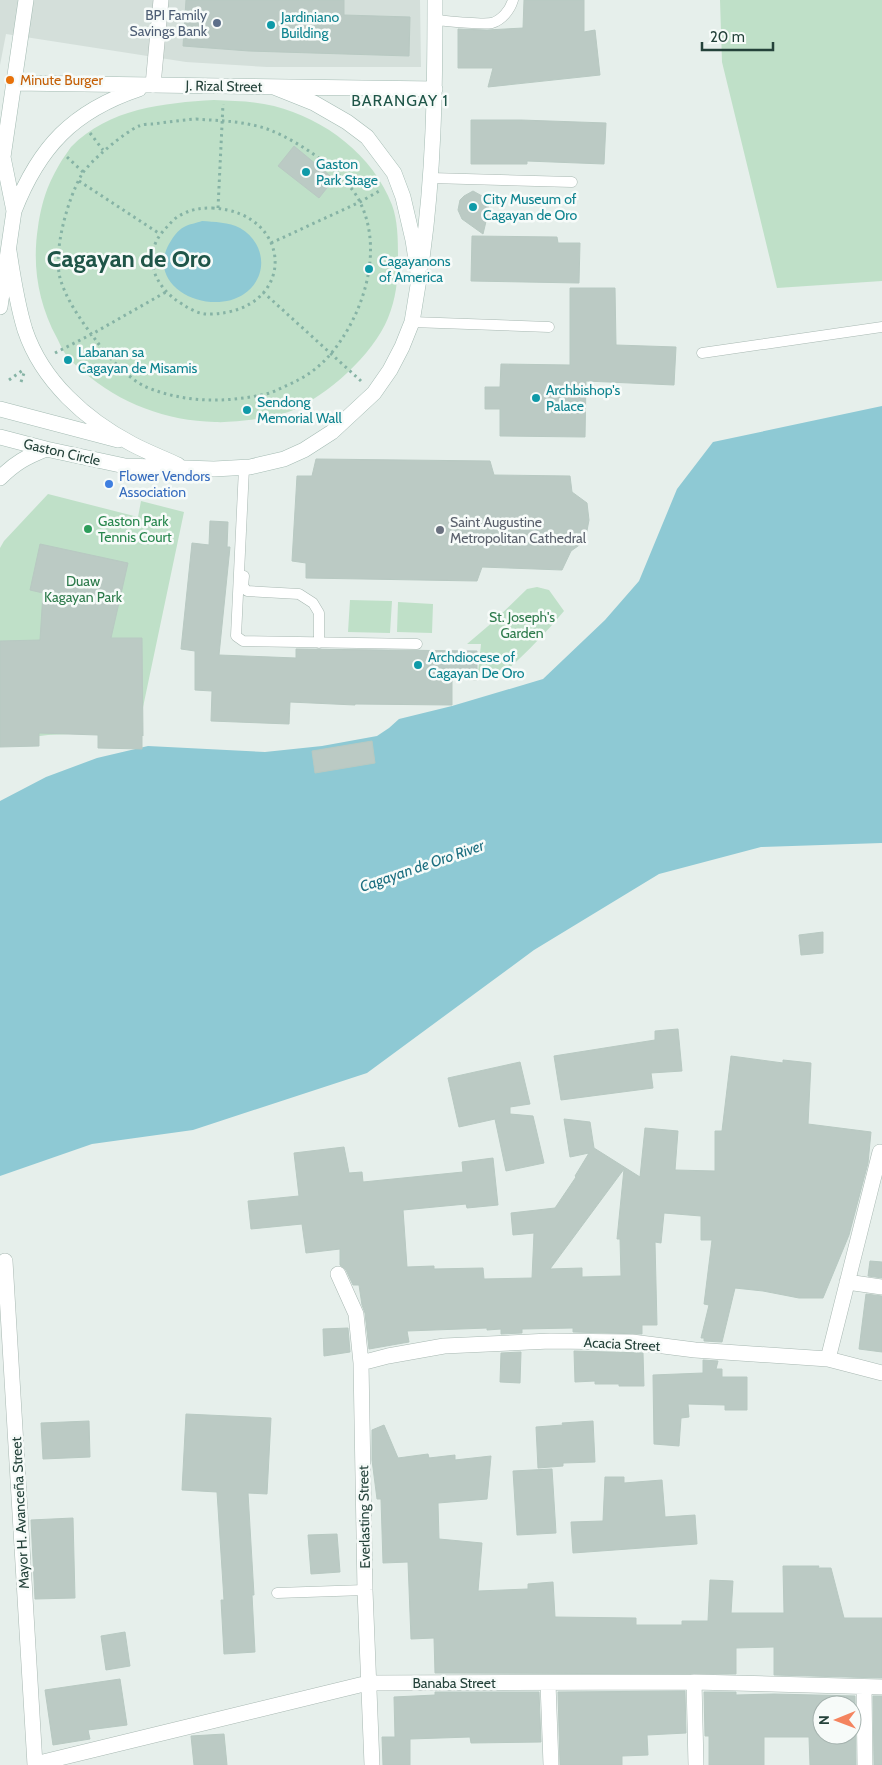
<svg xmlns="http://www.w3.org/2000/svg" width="882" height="1765" font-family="Cabin,sans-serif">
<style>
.built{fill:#d4dfda}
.green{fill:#bfe0c8}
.water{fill:#8ec9d4}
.building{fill:#bbcac4;stroke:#b8c9c2;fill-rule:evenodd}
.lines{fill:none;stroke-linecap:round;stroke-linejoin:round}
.lane-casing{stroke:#a8b8b2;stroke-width:11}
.street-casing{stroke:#a8b8b2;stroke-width:16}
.secondary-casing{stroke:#a4bbb3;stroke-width:16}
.path{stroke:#86b3a5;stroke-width:3;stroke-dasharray:2.5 4;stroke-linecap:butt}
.lane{stroke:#fff;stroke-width:10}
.street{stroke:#fff;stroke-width:15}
.secondary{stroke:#fff;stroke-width:15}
.service-dot{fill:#5c6f8a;stroke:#f7fbf9;stroke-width:2}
.culture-dot{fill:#0f9aa8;stroke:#f7fbf9;stroke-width:2}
.food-dot{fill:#e8710a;stroke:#f7fbf9;stroke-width:2}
.shop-dot{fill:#3f7fe0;stroke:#f7fbf9;stroke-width:2}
.leisure-dot{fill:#2e9e5b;stroke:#f7fbf9;stroke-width:2}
.worship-dot{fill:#6b7280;stroke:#f7fbf9;stroke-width:2}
.labels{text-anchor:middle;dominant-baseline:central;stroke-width:5;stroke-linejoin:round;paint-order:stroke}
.service-label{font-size:14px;fill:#4e5e75;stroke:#f7fbf9;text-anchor:end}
.culture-label{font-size:14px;fill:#0d838f;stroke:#f7fbf9;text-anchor:start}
.food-label{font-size:14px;fill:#c56008;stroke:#f7fbf9;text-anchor:start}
.street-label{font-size:14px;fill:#24423a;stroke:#f7fbf9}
.shop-label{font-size:14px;fill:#366cbe;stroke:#f7fbf9;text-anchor:start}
.leisure-label{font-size:14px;fill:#27864d;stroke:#f7fbf9;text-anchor:start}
.worship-label{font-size:14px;fill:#5b616d;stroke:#f7fbf9;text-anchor:start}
.park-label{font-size:14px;fill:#2d7a4b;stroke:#f7fbf9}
.water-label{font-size:15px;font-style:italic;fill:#1c6f80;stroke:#f7fbf9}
.quarter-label{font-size:16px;letter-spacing:1px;fill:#1f5548;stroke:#f7fbf9}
.town-label{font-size:24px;font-weight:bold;fill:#1f5548;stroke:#f7fbf9}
</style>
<rect width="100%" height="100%" fill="#e6efeb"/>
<path class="built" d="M0 0H420L421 67H267L186 62 6 34 0 65Z"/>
<path class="green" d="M720 0H882V281L777 288 722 62Z
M214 100C234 101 254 101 274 106 325 119 373 155 392 205 398 221 398 241 398 259 398 279 396 299 388 318 373 355 327 396 291 411 273 418 234 423 215 422 167 421 119 403 84 372 79 367 72 363 68 357 63 352 60 344 57 338 38 303 32 265 38 227 42 200 48 183 62 160 65 156 68 151 71 147 109 108 164 103 214 100Z
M48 494 138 517 141 501 184 512 138 731 48 735 0 741V548L4 541Z
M537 587 549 590 564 611C543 636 522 658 496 679L478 673 481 644H467L494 621 527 589Z
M350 600 392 601 390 633 348 632Z
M398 602 433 604 432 633 397 632Z"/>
<path class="water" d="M202 221C214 222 229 222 240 228 266 243 269 277 244 294 210 317 145 288 169 244 173 237 178 230 184 227 189 224 197 223 202 221Z
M882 406V843L761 847 659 874 534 950 367 1073 193 1130 92 1144 0 1176V801L46 777 97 758 148 746 265 752 322 746 377 736 389 728 399 719 452 706 543 679 605 620 639 581 677 489 713 442Z"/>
<path class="building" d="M186 0H344V15L410 17 409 56 249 51 183 46Z
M524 0H584V32L595 30 600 75 488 87 493 68H458V29L487 30 523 28Z
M471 120H521L606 123 604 164 527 161V164H471Z
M294 146 334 179 319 198 278 166Z
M473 191 482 196 488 204 489 209 483 234 462 219 458 210 460 200 464 196Z
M472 236 557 237 558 243H580L579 283 471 281Z
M570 288H615L616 345 676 347 674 385 586 381 585 437 500 436V409H485V387H500L501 364 570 365Z
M316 459 490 461 494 475 570 476 572 492 587 503 589 520 585 541 571 551 562 570 482 567 477 581 306 578V563L292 561 297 476H312Z
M210 521 228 522 227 547H230L219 655 296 658V649L477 651V680L452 679V705L355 704V705L290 702 289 724 211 721 212 691 195 690V651L181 649 192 543 209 545Z
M40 544 128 563 111 638H142L143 736 142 735V749L98 748V735L39 733V746L0 747V641L40 640 43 593 30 590Z
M372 741 375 763 315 773 312 751Z
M823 932V953L801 955 799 935Z
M678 1029 682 1071 651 1073 653 1088 561 1100 554 1056 655 1040V1031Z
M731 1056 783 1063V1060L811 1063 808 1124 871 1132 868 1163 849 1235 823 1298H799L763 1291 735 1288 722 1342 704 1341V1338H701L709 1305 704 1304 712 1240H701V1216L664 1213 661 1243 655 1242 657 1325H642V1334L573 1332V1328L522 1329V1333L501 1334V1329L487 1330V1328L407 1331 409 1342 369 1349 365 1313 362 1305 359 1285H353L346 1270 340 1265V1249L306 1253 302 1224 251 1229 248 1201 299 1196 294 1153 344 1147 349 1173 362 1172 363 1182 463 1172 462 1162 493 1158 498 1205 467 1208 466 1204 403 1210 407 1267 434 1266V1269L483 1268 484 1279 532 1278 534 1233 513 1235 511 1213 555 1208 576 1177 575 1176 589 1153 570 1157 564 1119 590 1122 594 1148 640 1177 645 1128 678 1131 675 1170 715 1171V1131H722ZM624 1169 617 1239H620L621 1276 582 1277V1268L550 1269Z
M520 1062 530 1104 510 1107V1114L533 1116 544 1163 506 1171 495 1119 459 1127 448 1078Z
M870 1261 882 1262V1278L868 1276Z
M866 1294 882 1296V1352L859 1349Z
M348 1328 350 1352 324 1356 323 1329Z
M574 1351 643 1353 644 1386H619V1384H595V1381L575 1382Z
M521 1352 520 1383 500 1382 501 1353Z
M703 1360 718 1361 716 1369H722V1377H747V1410H725V1405L688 1404 689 1417 681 1418 679 1446 654 1444 653 1375 703 1373Z
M186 1414 271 1418 267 1494 248 1493 254 1595H252L255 1652 224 1654 221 1600H224L217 1492 182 1490Z
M89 1421 90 1457 43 1459 41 1423Z
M593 1421 595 1462 563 1463V1466L538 1468 536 1427 563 1425 562 1423Z
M384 1425 398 1458 428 1454 429 1458 455 1455V1460L491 1456 487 1499 438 1503 439 1539 482 1543 478 1591 528 1589V1584L553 1582 555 1617 636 1618V1625H682V1621H708L710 1580 733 1581 731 1613H784L783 1566H819L818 1568H831L844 1618H882V1678L774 1675V1647L736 1648V1674L435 1673 434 1638 411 1639 408 1562 383 1563 381 1499H377L372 1460V1430Z
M552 1469 556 1533 517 1535 513 1471Z
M605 1477H624V1483L662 1480 665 1517 695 1515 697 1544 573 1553 571 1522 603 1521Z
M73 1518 75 1598 35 1599 31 1520Z
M337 1534 340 1572 311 1574 308 1535Z
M125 1632 130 1666 106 1670 101 1636Z
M120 1679 127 1725 88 1730 90 1739 53 1745 45 1690Z
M685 1691 686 1733 647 1735 648 1755 622 1756V1765H560L558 1692Z
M435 1692H539L541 1742 471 1743 470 1737 410 1739V1765H383L382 1737H395L394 1697 435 1695Z
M704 1692H736V1695L774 1694 855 1696 856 1765H810L809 1737H764V1765H709V1736H705ZM822 1705H852V1735H822Z
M873 1696H882V1765H874Z
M224 1734 227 1765H194L191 1736Z"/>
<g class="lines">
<g class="lane-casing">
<path id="lane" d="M435 20C447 21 481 25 492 23 502 20 510 10 513 0
M431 178 572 182
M412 322 549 327
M702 353 882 327
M244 468 236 636 243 641 417 644
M244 576 243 586 247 591 299 594 313 603 319 613V643
M277 1593 365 1590"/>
</g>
<g class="street-casing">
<path id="street" d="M153 85 161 0
M5 1261 35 1765
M338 1274 356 1314 361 1363 365 1590 372 1765
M847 1282 882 1287
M828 1359 880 1152
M361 1363 388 1356 444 1346 550 1341 632 1342 695 1350 828 1359 882 1373
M694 1682 696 1765
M548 1683 551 1765
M864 1687 865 1765
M35 1764 368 1683 694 1682 882 1687"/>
</g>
<g class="secondary-casing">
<path id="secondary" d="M14 83 435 89
M0 168 3 157 26 0
M14 211C39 147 73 111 139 89
M9 251C13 278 17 304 25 330 42 381 86 420 132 444 147 452 163 458 178 465
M421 265C434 177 435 89 435 0
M0 307 14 211 3 157
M0 409 118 440
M0 437 46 449 125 466 214 469 250 467 284 459 304 450 332 432 374 393 390 370 402 347 412 322 419 279 413 240 403 197 394 173 367 137 347 122 314 103 274 87
M0 478C15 463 26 457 46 449"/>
</g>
<path class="path" d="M196 119C221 121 246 121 270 130 300 142 346 173 360 202 380 243 369 292 348 329 332 356 317 372 288 385 281 388 274 392 266 394 225 403 185 403 146 387 129 379 109 358 98 343 83 323 67 302 60 278 53 250 68 198 82 174 89 162 126 131 139 126 143 124 149 124 153 124 168 122 182 120 196 119Z
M90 133 103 150
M67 157 83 172
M79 181 160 234
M212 208C295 212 298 312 210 314 200 315 190 309 182 304 152 286 140 252 168 226 172 221 177 216 183 214 192 209 201 208 212 208Z
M218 208 223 104
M271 243 360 202 381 190
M263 292 361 381
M55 353 92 334 166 292
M9 380 23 370
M21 382 24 373"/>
<use href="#lane" class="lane"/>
<use href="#street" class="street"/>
<use href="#secondary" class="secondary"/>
</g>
<circle class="service-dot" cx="217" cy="23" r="5"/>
<g class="culture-dot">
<circle cx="271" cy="25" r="5"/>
<circle cx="306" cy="172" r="5"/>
<circle cx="473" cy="207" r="5"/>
<circle cx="369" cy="269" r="5"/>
<circle cx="68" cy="360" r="5"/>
<circle cx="536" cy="398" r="5"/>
<circle cx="247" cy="410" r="5"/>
<circle cx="418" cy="665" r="5"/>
</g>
<circle class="food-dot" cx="10" cy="80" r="5"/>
<circle class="shop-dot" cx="109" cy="484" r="5"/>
<circle class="leisure-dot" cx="88" cy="529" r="5"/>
<circle class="worship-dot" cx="440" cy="530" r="5"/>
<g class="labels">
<g class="service-label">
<text x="207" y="15">BPI Family<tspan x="207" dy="16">Savings Bank</tspan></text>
</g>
<g class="culture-label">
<text x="281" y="17">Jardiniano<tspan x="281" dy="16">Building</tspan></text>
<text x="316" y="164">Gaston<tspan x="316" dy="16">Park Stage</tspan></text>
<text x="483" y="199">City Museum of<tspan x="483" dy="16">Cagayan de Oro</tspan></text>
<text x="379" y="261">Cagayanons<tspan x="379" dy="16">of America</tspan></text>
<text x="78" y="352">Labanan sa<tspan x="78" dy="16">Cagayan de Misamis</tspan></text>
<text x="546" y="390">Archbishop's<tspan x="546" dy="16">Palace</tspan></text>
<text x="257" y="402">Sendong<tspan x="257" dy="16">Memorial Wall</tspan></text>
<text x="428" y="657">Archdiocese of<tspan x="428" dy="16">Cagayan De Oro</tspan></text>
</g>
<g class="food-label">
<text x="20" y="80">Minute Burger</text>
</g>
<g class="street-label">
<text transform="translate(224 86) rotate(1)">J. Rizal Street</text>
<text transform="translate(62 452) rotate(13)">Gaston Circle</text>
<text transform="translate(622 1344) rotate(3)">Acacia Street</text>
<text transform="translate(20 1513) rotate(-93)">Mayor H. Avanceña Street</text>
<text transform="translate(364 1517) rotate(-91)">Everlasting Street</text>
<text x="454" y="1683">Banaba Street</text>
</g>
<g class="shop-label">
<text x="119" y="476">Flower Vendors<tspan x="119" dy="16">Association</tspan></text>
</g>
<g class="leisure-label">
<text x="98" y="521">Gaston Park<tspan x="98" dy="16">Tennis Court</tspan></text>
</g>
<g class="worship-label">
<text x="450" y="522">Saint Augustine<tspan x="450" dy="16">Metropolitan Cathedral</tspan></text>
</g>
<g class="park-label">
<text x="83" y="581">Duaw<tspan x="83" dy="16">Kagayan Park</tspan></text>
<text x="522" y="617">St. Joseph's<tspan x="522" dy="16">Garden</tspan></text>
</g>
<g class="water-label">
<text transform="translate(422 866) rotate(-19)">Cagayan de Oro River</text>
</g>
<g class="quarter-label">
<text x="400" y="100">BARANGAY 1</text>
</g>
<g class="town-label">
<text x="129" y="258">Cagayan de Oro</text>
</g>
</g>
<g transform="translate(837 1720) rotate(269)"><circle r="24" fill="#f7fbf9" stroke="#a3b1ad"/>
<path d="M0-4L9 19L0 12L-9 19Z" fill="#f4845f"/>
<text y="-8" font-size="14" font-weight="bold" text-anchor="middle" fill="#24423a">N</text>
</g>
<path d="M702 42v8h71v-8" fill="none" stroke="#24423a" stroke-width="2.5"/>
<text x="710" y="42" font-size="15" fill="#24423a" stroke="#f7fbf9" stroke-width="4" paint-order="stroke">20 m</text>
</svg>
